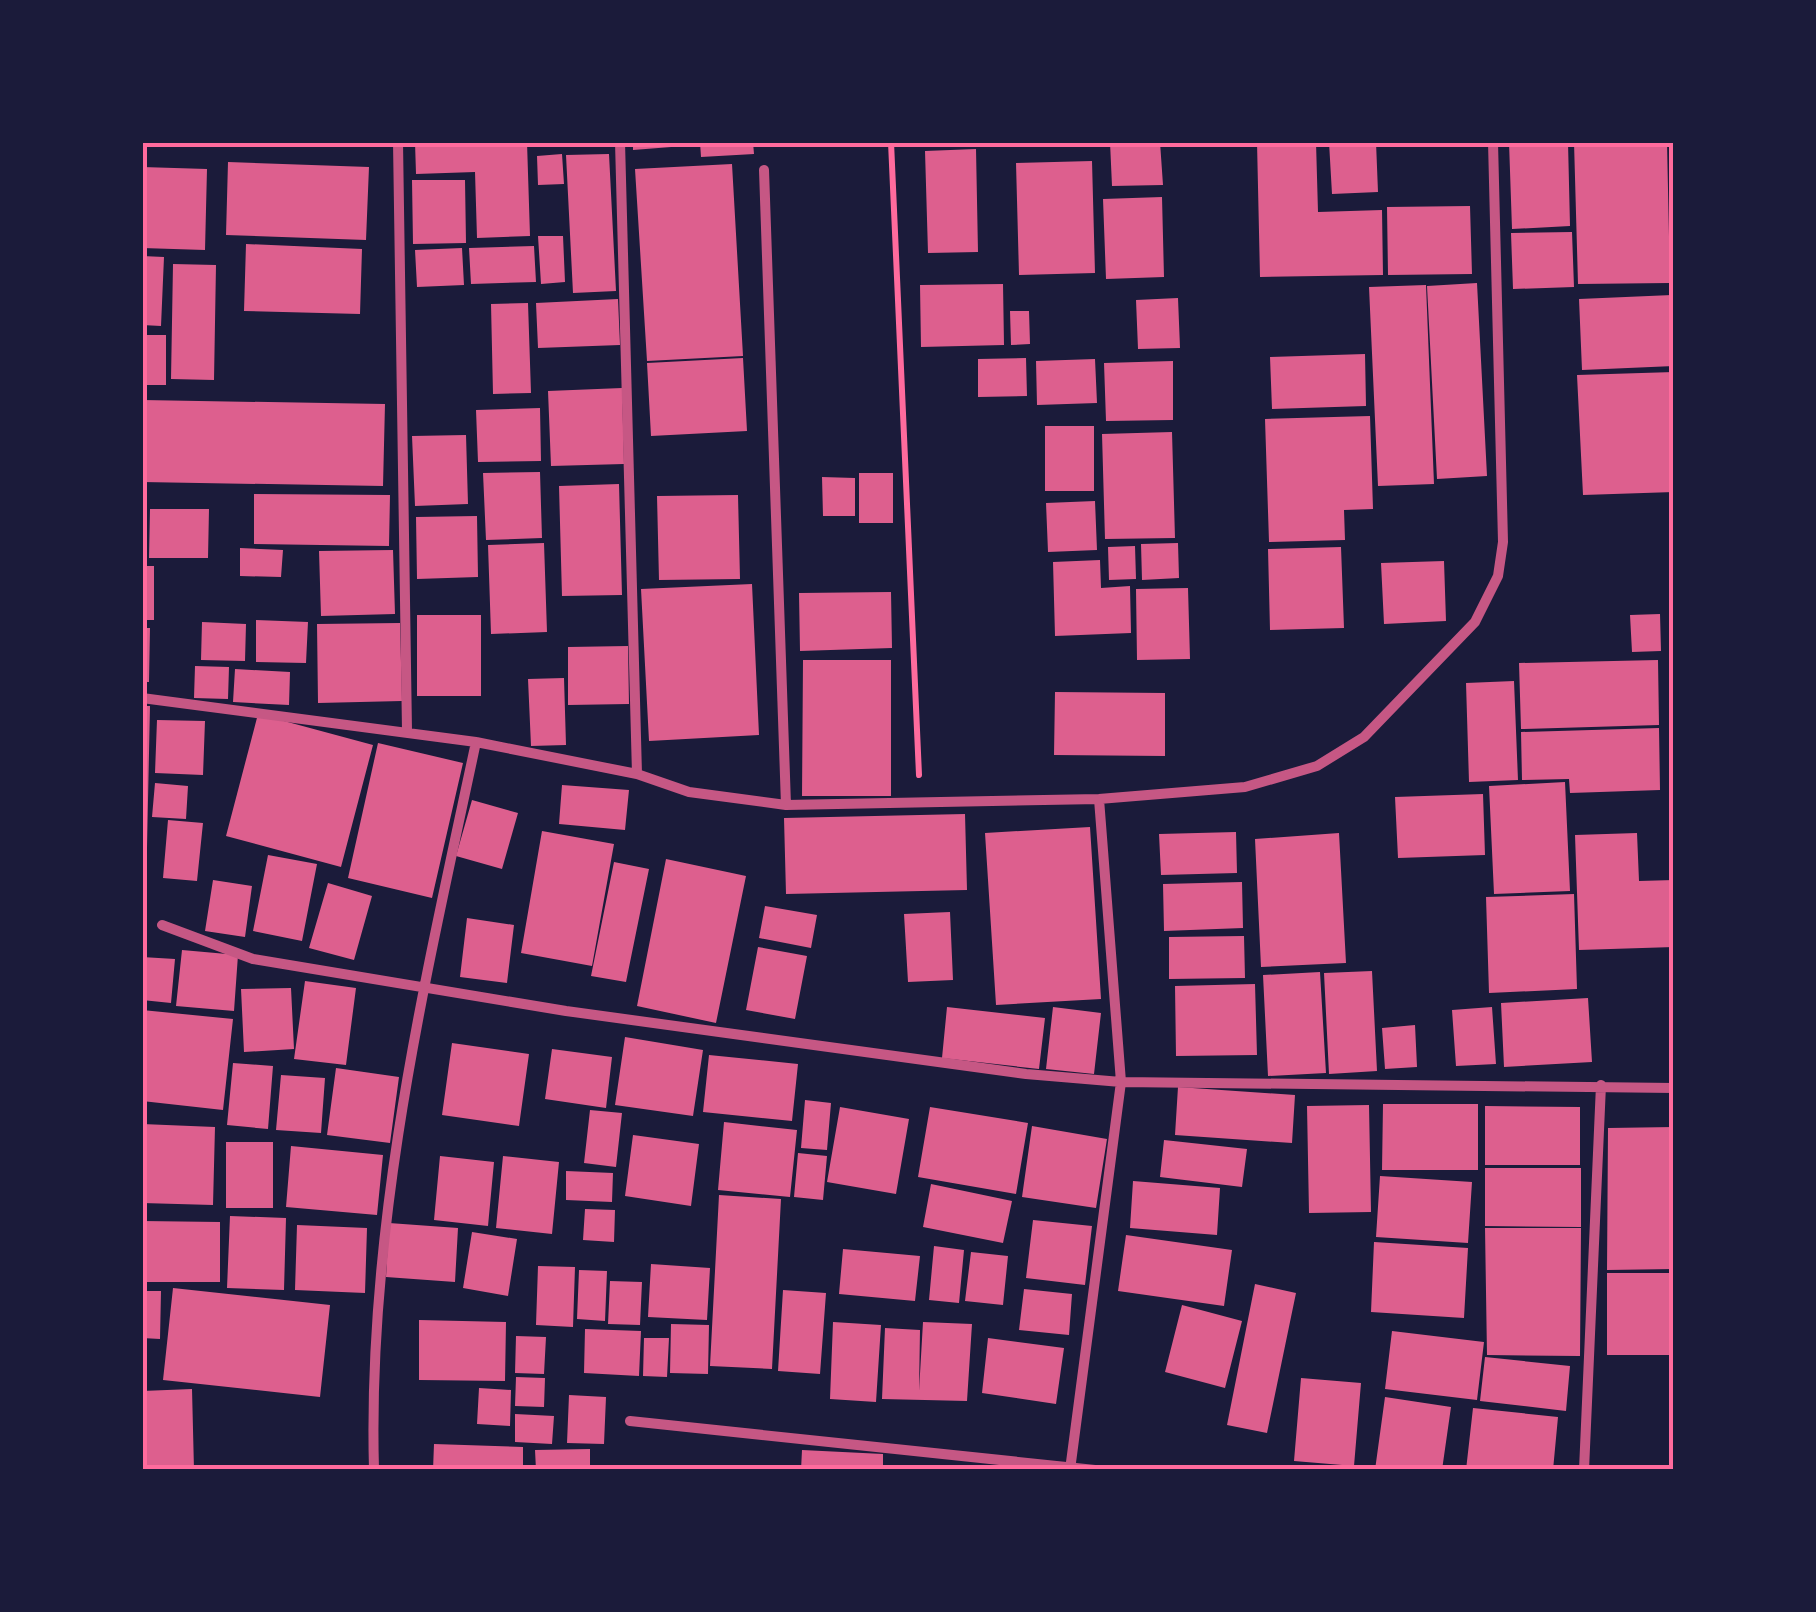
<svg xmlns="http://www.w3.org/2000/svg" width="1816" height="1612" font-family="Figtree,sans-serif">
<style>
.building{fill:#dd5f8e}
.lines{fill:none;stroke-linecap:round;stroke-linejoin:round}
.path{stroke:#ff6b9d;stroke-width:6}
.minor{stroke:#c65784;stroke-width:10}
.neatline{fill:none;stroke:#ff6b9d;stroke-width:4}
</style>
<rect width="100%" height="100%" fill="#1b1b3a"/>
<path class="building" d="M415 142H527L530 236 477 238 475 172 416 174Z
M633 142H684V146L633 150Z
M700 142H753L754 154 701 157Z
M1110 142H1160L1163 185 1112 186Z
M1257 142H1316L1318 212 1382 210 1383 275 1260 277Z
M1329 142H1376L1378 192 1332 194Z
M1509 142H1568L1570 226 1512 229Z
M1574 142H1667L1670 283 1578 284Z
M976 149 978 252 928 253 925 151Z
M562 154 564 184 538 185 537 156Z
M609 154 616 291 573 293 566 155Z
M1092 161 1095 273 1019 275 1016 163Z
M228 162 369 167 366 240 226 235Z
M732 164 743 356 647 361 635 169Z
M142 167 207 169 205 250 142 248Z
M412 180H465L466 243 413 244Z
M1162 197 1164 277 1106 279 1103 199Z
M1470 206 1472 274 1388 275 1387 207Z
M1572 232 1574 287 1513 289 1511 233Z
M538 236H563L565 282 541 284Z
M246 244 362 249 360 314 244 311Z
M534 246 536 282 471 284 469 248Z
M462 248 464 285 417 287 415 250Z
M142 256 164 257 161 326 142 325Z
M173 264 216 265 214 380 171 379Z
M1477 283 1487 476 1437 479 1427 286Z
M1003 284 1004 345 921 347 920 285Z
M1426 285 1434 484 1378 486 1369 287Z
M1672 295 1674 366 1582 370 1579 299Z
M1178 298 1180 348 1138 349 1136 300Z
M618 299 620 345 538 348 536 303Z
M528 303 531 393 493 394 491 304Z
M1010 311H1029L1030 344 1011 345Z
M142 335H166V385H142Z
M1365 354 1366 406 1272 409 1270 357Z
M743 358 747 431 651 436 647 363Z
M1026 358 1027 396 978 397V359Z
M1095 359 1097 403 1037 405 1036 361Z
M1173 361V420L1106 421 1104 363Z
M1674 372V492L1583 495 1577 375Z
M622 388 624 464 551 466 548 391Z
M142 400 385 404 383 486 142 482Z
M540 408 541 461 478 462 476 410Z
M1370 416 1373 509 1344 510 1345 540 1269 542 1265 419Z
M1045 426H1094V491H1045Z
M1172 432 1175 538 1105 539 1102 434Z
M466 435 468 504 415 506 412 436Z
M540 472 542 538 486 540 483 473Z
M859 473H893V523H859Z
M822 477 855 478V516H823Z
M619 484 622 595 562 596 559 486Z
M254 494 390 495 389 546 254 544Z
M738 495 740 579 659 580 657 496Z
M1095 501 1097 550 1048 552 1046 503Z
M150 509H209L208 558H149Z
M477 516 478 577 417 579 416 517Z
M544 543 547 632 491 634 488 545Z
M1178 543 1179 578 1142 580 1141 544Z
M1135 546 1136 579 1109 580 1108 547Z
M1341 547 1344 628 1270 630 1268 549Z
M240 548 283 550 281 577 240 576Z
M393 550 395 614 321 616 319 551Z
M1100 560 1101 588 1130 586 1131 633 1055 636 1053 562Z
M1444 561 1446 621 1384 624 1381 563Z
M142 566H154V620H142Z
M752 584 759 735 649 741 641 589Z
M1188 588 1190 659 1137 660 1136 589Z
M891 592 892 648 800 651 799 593Z
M1660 614 1661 651 1632 652 1630 615Z
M417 615H481V696H417Z
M256 620 308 622 306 663 256 662Z
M202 622 246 624 245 661 201 660Z
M400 623 402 701 318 703 317 624Z
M142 628H150L149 682H142Z
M628 646 629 704 568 705V647Z
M803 660H891V796H802Z
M1658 660 1659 725 1521 729 1519 663Z
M195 666 229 667 228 699 194 698Z
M235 669 290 672 289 705 233 702Z
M564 678 566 745 531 746 528 679Z
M1514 681 1518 780 1469 782 1466 683Z
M1055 692 1165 693V756L1054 755Z
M142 706H150L147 848H142Z
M258 714 373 745 341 867 226 836Z
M157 720 205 721 203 775 155 773Z
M1659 728 1660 790 1570 793 1569 779 1522 780 1521 732Z
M378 743 463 763 432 898 348 878Z
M1565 782 1570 891 1494 894 1489 786Z
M155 783 188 786 186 819 152 817Z
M562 785 629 790 625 830 559 824Z
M1483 794 1485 855 1398 858 1395 797Z
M472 800 518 813 502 869 456 856Z
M965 814 967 890 786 894 784 818Z
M168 820 203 823 197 881 163 878Z
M1090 827 1101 999 996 1005 985 833Z
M542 831 614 844 592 966 521 953Z
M1236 832 1237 873 1161 875 1159 834Z
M1339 833 1346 963 1261 967 1255 839Z
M1637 833 1639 881 1674 880V947L1579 950 1575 835Z
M268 855 317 864 302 941 253 931Z
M666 859 746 876 716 1023 637 1006Z
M614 862 649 869 626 982 591 976Z
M213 880 252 886 245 937 205 931Z
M1242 882 1243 928 1164 931 1163 884Z
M328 883 372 896 354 960 309 948Z
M1574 894 1577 989 1489 993 1486 897Z
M765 906 817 915 811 948 759 938Z
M950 912 953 980 908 982 904 914Z
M467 918 514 925 507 983 460 977Z
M1244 936 1245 978 1169 979V937Z
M758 947 807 956 795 1019 746 1010Z
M182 950 238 955 234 1011 176 1006Z
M142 957 175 959 171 1003 142 1000Z
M1372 971 1377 1071 1329 1074 1324 973Z
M1320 972 1326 1073 1268 1076 1263 975Z
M305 981 356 988 346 1065 294 1059Z
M1255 984 1257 1055 1176 1056 1175 986Z
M291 988 294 1049 244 1052 241 989Z
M1588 998 1592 1062 1504 1067 1501 1003Z
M947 1007 1045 1018 1039 1069 942 1058Z
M1053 1007 1101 1013 1094 1074 1046 1069Z
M1492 1007 1496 1064 1456 1066 1452 1010Z
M142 1010 233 1019 223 1110 142 1101Z
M1415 1025 1417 1067 1385 1069 1382 1028Z
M625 1037 703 1050 693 1116 615 1105Z
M452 1043 529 1054 519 1126 442 1115Z
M552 1049 612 1057 606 1108 545 1099Z
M709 1055 798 1064 792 1121 703 1112Z
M233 1063 273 1066 268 1129 227 1125Z
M336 1068 399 1077 390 1143 327 1135Z
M281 1075 325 1078 321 1133 276 1130Z
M1178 1087 1295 1095 1292 1143 1175 1135Z
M805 1100 831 1103 827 1150 801 1148Z
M1383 1104H1478V1170H1382Z
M1369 1105 1371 1212 1309 1213 1307 1106Z
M1485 1106 1580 1107V1165H1485Z
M840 1107 909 1119 896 1194 827 1182Z
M930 1107 1028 1123 1016 1194 918 1177Z
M590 1110 622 1113 616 1167 584 1163Z
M724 1122 797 1130 790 1197 718 1190Z
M142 1124 215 1127 213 1205 142 1203Z
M1032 1126 1107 1139 1096 1208 1022 1197Z
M1674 1127V1269L1607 1270 1608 1128Z
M633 1135 699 1144 691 1206 625 1196Z
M1164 1140 1247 1149 1242 1187 1160 1177Z
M226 1142H273V1208H226Z
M291 1146 383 1155 377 1215 286 1207Z
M798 1153 827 1156 823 1200 794 1197Z
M440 1156 494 1162 488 1226 434 1220Z
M503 1156 559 1162 552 1234 496 1228Z
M1485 1168H1581V1227L1485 1226Z
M566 1171 613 1173 612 1202 566 1200Z
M1380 1176 1472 1182 1468 1243 1376 1237Z
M1133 1181 1220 1188 1217 1235 1130 1228Z
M931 1184 1012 1201 1003 1243 923 1227Z
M719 1195 781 1199 772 1369 710 1366Z
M585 1209 615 1210 614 1242 583 1240Z
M230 1216 286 1218 284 1290 227 1288Z
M1033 1220 1092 1226 1085 1285 1026 1278Z
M142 1221 220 1222V1282H142Z
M389 1223 458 1228 455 1282 386 1277Z
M297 1225 367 1228 365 1293 295 1290Z
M1485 1228H1581L1580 1356 1487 1355Z
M472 1232 517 1239 508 1296 463 1288Z
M1126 1235 1232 1250 1224 1306 1118 1291Z
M1374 1242 1468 1248 1464 1318 1371 1312Z
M934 1246 964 1250 959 1303 929 1300Z
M843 1249 920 1256 915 1301 839 1294Z
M971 1252 1008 1256 1003 1305 965 1301Z
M651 1264 710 1268 707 1320 648 1317Z
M538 1266 575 1267 573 1327 536 1325Z
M579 1270 607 1271 605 1321 577 1319Z
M1607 1273H1674V1355H1607Z
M610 1281 642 1282 640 1325 608 1324Z
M1255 1284 1296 1293 1267 1433 1227 1425Z
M173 1288 330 1305 320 1397 163 1380Z
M1024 1289 1072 1294 1069 1335 1019 1330Z
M783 1290 826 1293 820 1374 778 1371Z
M142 1291H161L160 1339 142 1338Z
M1182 1305 1242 1321 1225 1388 1165 1372Z
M419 1320 506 1322 505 1381 419 1380Z
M833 1322 881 1325 876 1402 830 1399Z
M923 1322 972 1324 967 1401 882 1399 885 1328 920 1330 919 1391Z
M671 1324 709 1325 708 1374 670 1373Z
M585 1329 641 1331 639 1376 584 1373Z
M1392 1331 1484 1342 1477 1400 1385 1389Z
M516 1336 546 1337 544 1374 515 1373Z
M644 1338H669L667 1377 643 1376Z
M988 1338 1064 1348 1056 1404 982 1393Z
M1485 1357 1570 1366 1566 1411 1480 1401Z
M516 1377 545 1378 544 1407 515 1406Z
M1301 1378 1361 1383 1354 1466 1294 1461Z
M479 1388 511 1390 510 1426 477 1424Z
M192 1389 194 1470H142V1391Z
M569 1395 606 1397 604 1444 567 1443Z
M1385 1397 1451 1407 1442 1470H1375Z
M1473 1408 1558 1417 1553 1470H1466Z
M515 1414 554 1416 552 1444 515 1442Z
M434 1444 523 1447V1470H433Z
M590 1449V1470H536L535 1450Z
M802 1450 883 1454V1470H801Z"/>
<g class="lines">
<path class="path" d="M891 142 919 775"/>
<path class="minor" d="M398 142 407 731
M620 142 637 774
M764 170 786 805
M142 698 476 742 637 774 689 792 786 805 1099 799 1245 787 1317 766 1364 737 1475 622 1498 576 1503 542 1493 142
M162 925 253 959 566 1011 1026 1074 1121 1082 1674 1088
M630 1421 1095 1470
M374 1470C367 1223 425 981 476 742
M1070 1470 1121 1082 1099 799
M1584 1470 1601 1085"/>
</g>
<rect width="1816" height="1612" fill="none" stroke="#1b1b3a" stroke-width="290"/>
<rect x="145" y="145" width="1526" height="1322" class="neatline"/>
</svg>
